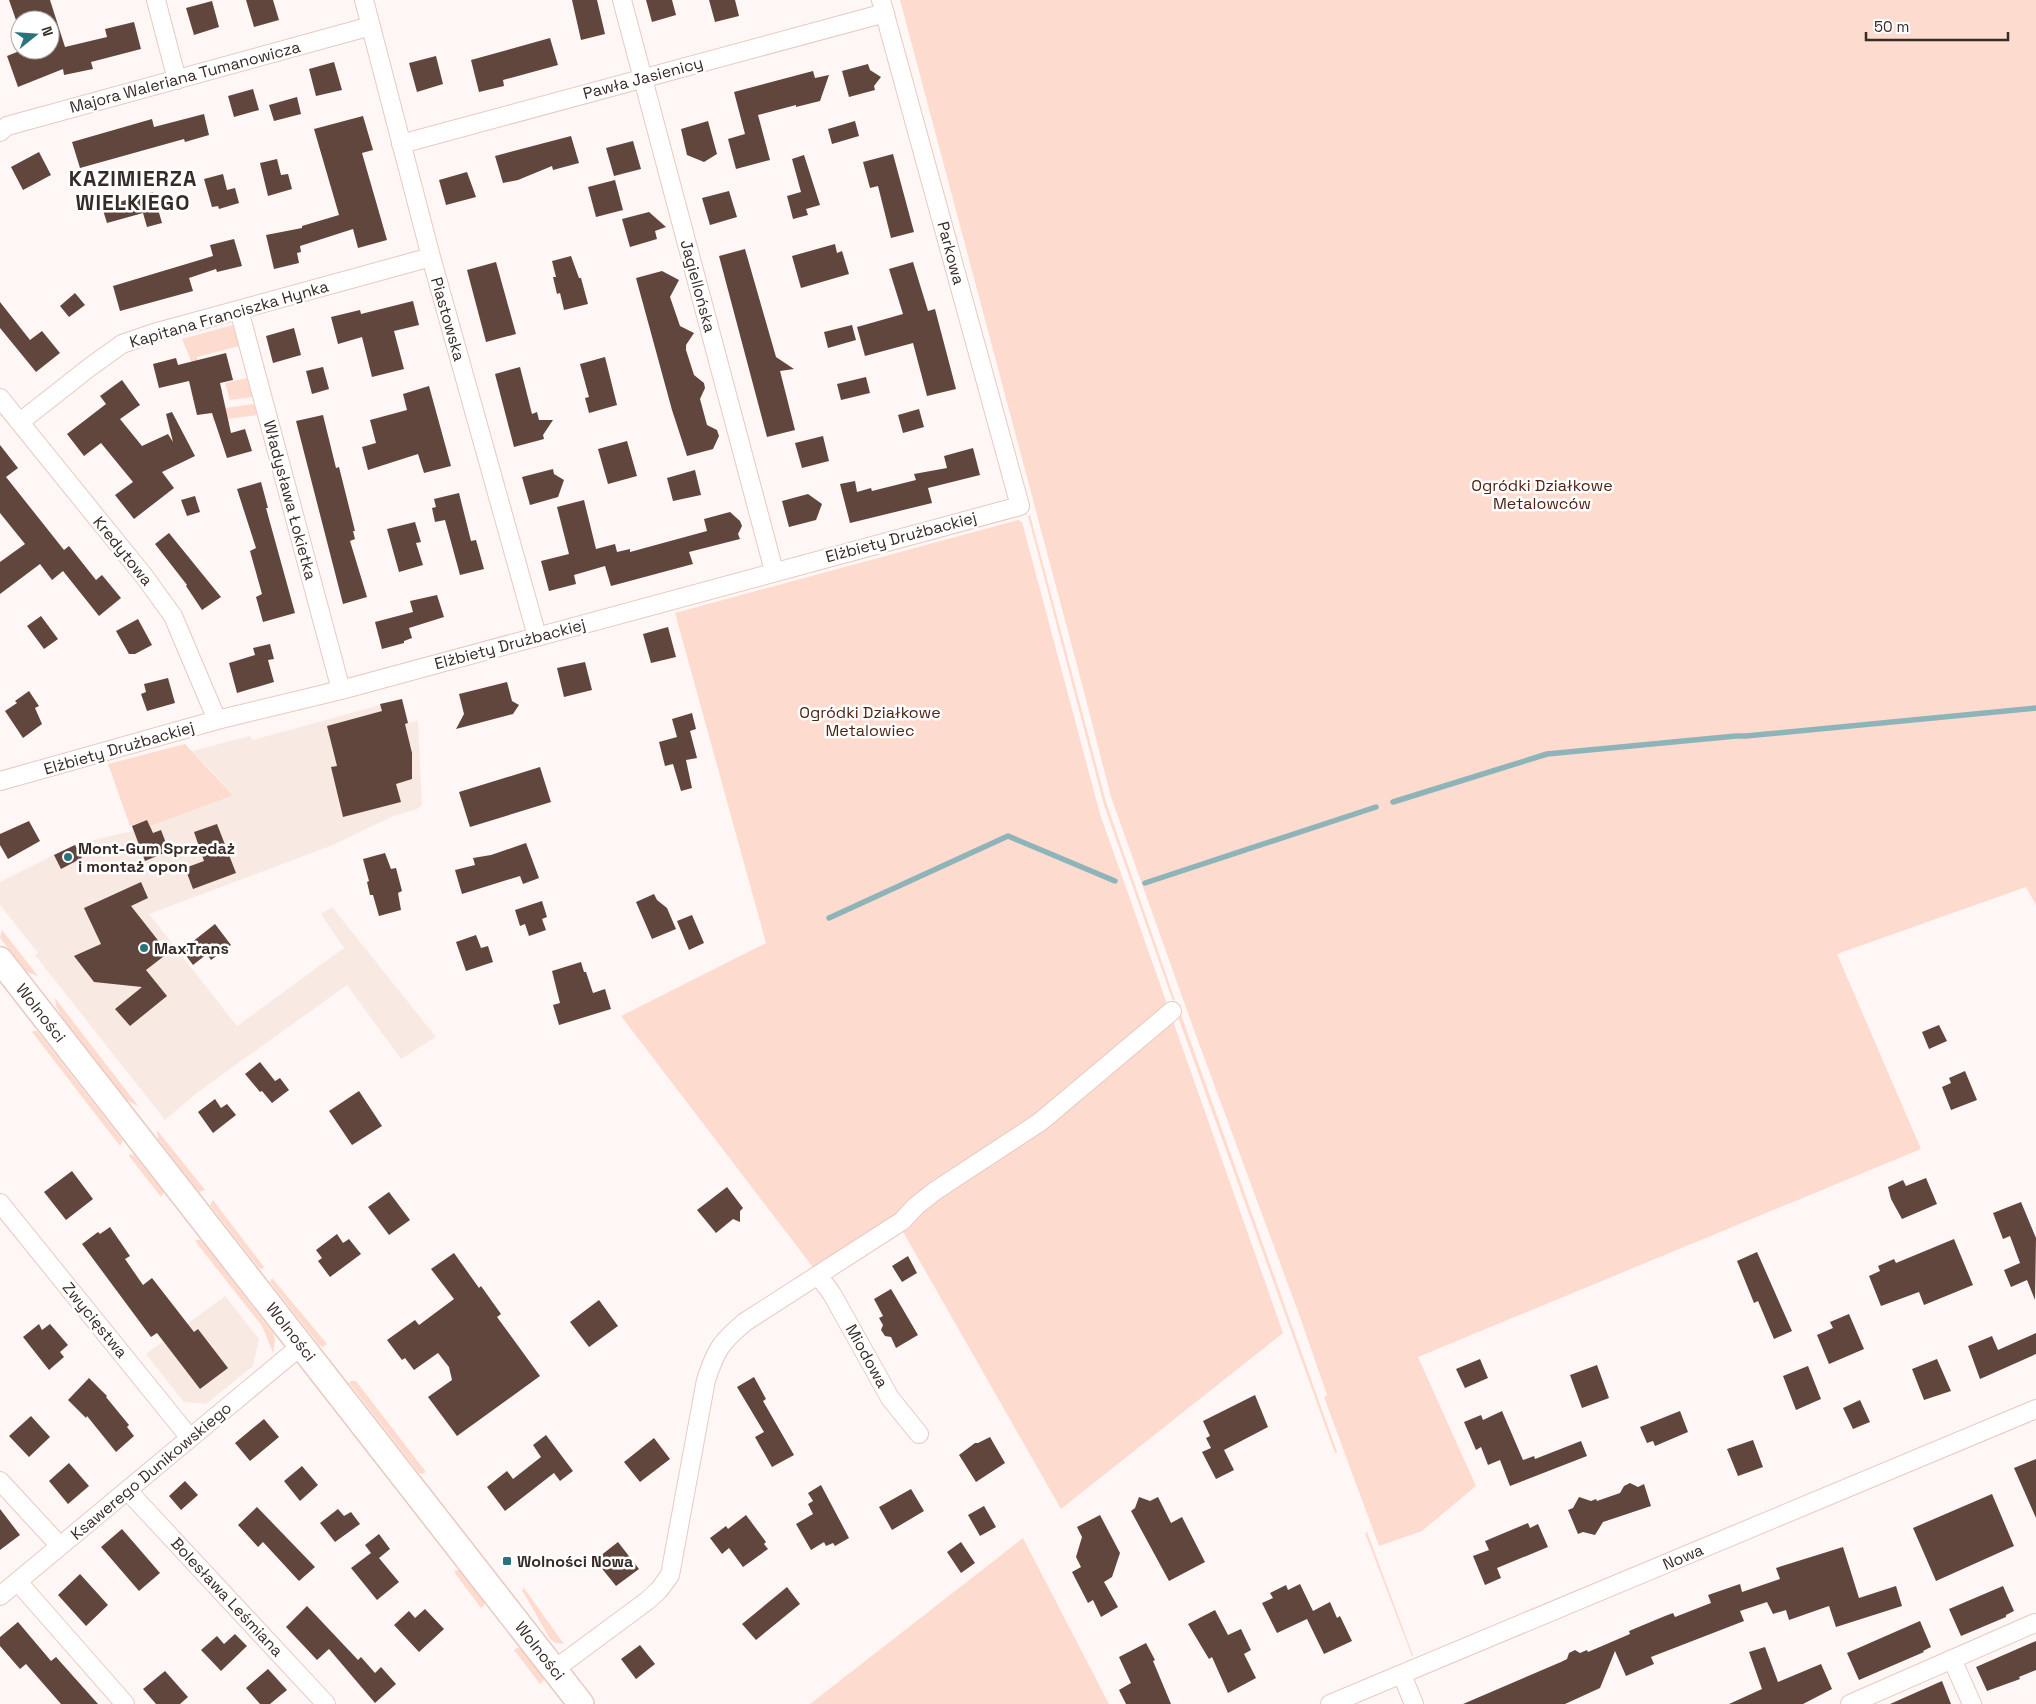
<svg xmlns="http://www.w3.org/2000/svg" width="2036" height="1704" font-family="'Space Grotesk',sans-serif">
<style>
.built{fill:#f9e9e3}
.green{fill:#fedbcf}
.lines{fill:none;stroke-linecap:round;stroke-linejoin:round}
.stream{stroke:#8db4b9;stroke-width:5.5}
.building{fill:#60463d}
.minor-casing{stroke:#e9c9bf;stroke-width:20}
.secondary-casing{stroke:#e9c9bf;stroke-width:28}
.minor{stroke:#fff;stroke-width:18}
.secondary{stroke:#fff;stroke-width:25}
.poi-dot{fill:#2b737c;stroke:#fff;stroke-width:2}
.labels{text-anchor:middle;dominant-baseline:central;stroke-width:5;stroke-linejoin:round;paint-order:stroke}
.street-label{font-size:16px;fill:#372b27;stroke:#fff}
.park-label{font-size:16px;fill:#4f2213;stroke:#fff}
.poi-label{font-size:16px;font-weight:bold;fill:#372b27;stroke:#fff;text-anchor:start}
.district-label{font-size:21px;font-weight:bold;letter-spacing:1px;fill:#372b27;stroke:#fff}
</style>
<rect width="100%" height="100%" fill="#fef7f5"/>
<path class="built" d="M402 699 408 723 418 721 422 805 417 809 391 817 333 845 149 914 237 1026 344 948 321 914 332 907 436 1037 401 1059 347 985 198 1092 165 1120 35 955 38 953 0 905V882L75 844 133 831 132 826 147 820 150 826 231 792 192 751 250 736 253 740Z
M225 1296 259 1339 253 1366 206 1404 184 1402 146 1354Z"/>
<path class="green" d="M900 0H2036V905L2026 887 1837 954 1921 1149 1418 1357 1476 1486 1422 1531 1379 1546 1324 1397 1327 1395 1300 1317 1194 1030 1111 797 1083 688Z
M233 325 239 346 197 357 209 398H206L182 339Z
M247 378 252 397 230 400 225 383Z
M254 404 257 415 213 421 212 413 226 411V408Z
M1030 515 1106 802 1175 1000 1173 1001 1104 805 1028 516Z
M1018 520 1022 522 1100 814 1283 1333 1061 1509 894 1216 837 1259 815 1270 621 1016 766 943 675 613Z
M185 744 231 793V796L150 826 147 820 130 826 108 764Z
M2 930 38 976 27 972 0 938Z
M55 998 139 1107 127 1100 62 1017 56 1006Z
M1180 1012 1337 1452 1335 1453 1177 1014Z
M33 1031H37L123 1141 120 1146 32 1032Z
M157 1130 205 1190 199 1192 158 1139Z
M131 1154 134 1155 164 1192 161 1197 129 1156Z
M213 1200 264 1267 262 1269 259 1268 210 1205Z
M197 1240H201L273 1333 275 1340 273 1353 262 1326 195 1241Z
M272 1278 327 1344 323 1347 320 1346 270 1282Z
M351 1381H356L426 1472 423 1474 419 1473 349 1383Z
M1367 1532 1413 1655 1412 1656 1365 1533Z
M1023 1538 1109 1704H810Z
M457 1570H460L485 1602 484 1606 481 1608 454 1572Z
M524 1588 564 1644 556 1643 550 1639 522 1590Z
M517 1648H520L544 1678 543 1681 540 1684 514 1650Z"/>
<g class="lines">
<path class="stream" d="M1393 802 1547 754 1736 736H1746L2036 708
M1145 883 1376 807
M829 918 1008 836 1115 881"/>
</g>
<path class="building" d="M9 0H50L65 47 107 37 105 29 134 22 141 49 91 62 93 69 64 75 63 69 18 87 7 56 22 50H50V20H16Z
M246 0H273L279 20 254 27Z
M572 0H597L605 34 581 40Z
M646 0H672L676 15 652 22Z
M709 0H735L739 16 715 22Z
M212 1 219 27 194 35 186 8Z
M550 38 558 65 503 80 504 86 479 92 471 60Z
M436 56 443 84 417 92 409 63Z
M334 62 342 90 316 96 309 69Z
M868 64 870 70 881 77 874 86 875 90 849 97 842 71Z
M813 71 815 78 829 75 820 101 796 107V105L758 115 770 160 736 169 728 139 745 134 734 92Z
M253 89 259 110 234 117 228 96Z
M297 97 301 114 274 121 269 105Z
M204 114 209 135 185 142 184 139 80 168 72 142 152 119 154 127Z
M363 116 373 150 362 153 387 240 358 248 353 229 300 246 301 252 297 253 299 263 274 269 266 235 302 228V226L339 215 314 129Z
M708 121 717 154 704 162 687 155 681 129Z
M855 121 859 136 832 144 828 129Z
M571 136 579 163 553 170 552 166 518 180 503 183 495 156Z
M633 141 641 169 614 176 606 148Z
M39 152 51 175 23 190 11 167Z
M893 154 914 232 891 238 878 186 870 188 863 162Z
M804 155 820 205 806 209 808 215 793 219 787 196 801 192 792 159Z
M277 159 281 175 288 174 292 189 268 196 260 163Z
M467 172 476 197 446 205 439 180Z
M223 174 227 190 235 188 239 203 219 209 218 206 212 207 204 179Z
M615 180 623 210 596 217 588 187Z
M729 191 737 217 710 225 702 198Z
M153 192 162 223 147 227 143 213 107 223 102 207Z
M649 212 666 227 655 231 657 239 630 247 622 219Z
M234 239 242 266 217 272 216 269 189 278 193 291 120 311 113 286 213 256 210 245Z
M835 244 837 253 842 251 849 274 801 288 792 256Z
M745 249 776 357 794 369 780 371 795 430 767 437 719 256Z
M571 256 579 278H581L588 304 564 310 560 293 557 294 553 277H556L552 261Z
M496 262 516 334 486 342 467 270Z
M913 262 928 311 935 309 956 389 927 396 913 343 865 356 857 327 903 314 889 269Z
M662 271 679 280 670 297 680 326 694 333 686 345V350L694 375 704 383 705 388 700 399 707 425 717 430 719 436 713 449 687 456 672 410 636 278Z
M75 293 85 305 69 317 60 306Z
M413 301 419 325 394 331 404 369 372 377 362 337 338 344 331 317 360 310 361 314Z
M0 302 30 340 42 331 60 353 36 372 0 328Z
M852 325 856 340 828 348 824 332Z
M294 328 301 355 273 363 266 336Z
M226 353 233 380 220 383 231 433 245 429 252 451 227 458 212 413 197 415 189 381 159 388 153 364 176 358 178 365Z
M605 357 617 405 589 413 585 398 589 397 580 364Z
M323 367 329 389 312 394 306 371Z
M520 367 532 414 537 412 539 420H553L543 435 544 439 514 447 495 374Z
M866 377 870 393 841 400 837 384Z
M122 380 140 405 120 419 142 446 168 434 173 442 166 414 172 412 195 456 162 472 174 488 134 519 115 495 133 482 101 443 84 456 67 434 106 404 100 396Z
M429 386 451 466 424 473 418 454 368 470 362 447 376 443 370 420 407 410 403 394Z
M919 409 924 427 903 433 898 415Z
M323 415 336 468 339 467 355 531H353L355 539 350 541 367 597 343 604 296 421Z
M823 436 829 461 802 468 795 443Z
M627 441 637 476 608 484 598 449Z
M0 445 18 468 6 477 64 550 69 546 96 580 102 575 121 598 99 616 63 571 52 580 40 564 0 594V562L25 544 0 513Z
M973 448 980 475 928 488 932 503 850 523 840 484 855 481 857 492 871 488 872 491 916 480 914 474 947 468 944 456Z
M553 469 554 474 564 480 558 497 530 505 522 477Z
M695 470 701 495 673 501 667 478Z
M261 482 268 508H266L295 613 263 622 256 597 262 594 250 551 256 548 237 489Z
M459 493 471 541 476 540 484 569 460 575 445 520 435 522 432 508 436 507 434 499Z
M808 494 822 504 816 520 789 527 782 501Z
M195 496 200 512 187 516 181 500Z
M584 500 596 549 615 544 617 552 630 549V552L707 531 704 519 730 512 740 521 742 526 738 534 740 539 689 552 693 564 611 586 605 566 574 575 576 584 549 591 541 561 569 554 557 507Z
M415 522 421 542 416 543 423 565 399 572 387 529Z
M169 533 221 597 202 610 186 586 187 585 155 544Z
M437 595 444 617 409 628 412 638 404 641V643L382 649 375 622 413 612 410 601Z
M41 616 58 639 44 649 27 626Z
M138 619 152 645 135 654H129L116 631Z
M668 627 676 657 651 663 643 634Z
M270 644 274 659 268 660 274 682 237 693 229 663 255 655 253 648Z
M585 662 592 690 564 697 557 668Z
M168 678 175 703 147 711 141 694 146 692 144 684Z
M507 682 512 701 519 705 513 714 456 729 464 714 459 694Z
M29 691 39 706 35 708 42 724 23 738 5 711 17 703 15 701Z
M402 699 408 723 405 724 412 753V779L396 784 401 802 343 817 331 767 337 766 327 726 382 711 380 704Z
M692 713 696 729 690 731 697 758 686 760 692 788 681 791 673 764 665 766 659 742 677 737 672 719Z
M540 767 551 802 470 827 459 792Z
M147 820 153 833 161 830 169 851 145 861 132 826Z
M29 821 40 841 8 859 0 845V834Z
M217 824 236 873 193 889 185 868 204 861 194 832Z
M526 843 539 878 523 884 520 876 462 894 455 870 475 865 473 858 491 855Z
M75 845 82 858 61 869 54 855Z
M385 853 391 869 396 868 402 891 398 893 401 910 379 916 373 895H370L367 882 369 881 363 859Z
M141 882 148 898 131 906 168 953 146 970 167 996 130 1026 115 1009 142 987 94 982 74 956 101 944 84 908Z
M654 894 657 900 667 908 676 929 652 939 636 902Z
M542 901 547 917 542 919 546 930 529 936 525 924 520 926 515 910Z
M692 915 704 943 689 950 677 921Z
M215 924 231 945 211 960 207 954 193 965 182 950Z
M476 935 481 948 488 946 493 962 466 971 456 942Z
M581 962 584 972H586L593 993 605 989 611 1009 559 1025 553 1005 560 1003 552 971Z
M1939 1025 1947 1041 1929 1049 1922 1032Z
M260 1062 275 1081 280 1078 289 1090 272 1103 262 1091 260 1092 245 1074Z
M1965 1071 1977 1100 1951 1110 1942 1087 1951 1083 1949 1078Z
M359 1091 382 1126 352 1145 329 1111Z
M215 1099 221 1108 227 1104 236 1115 213 1133 198 1112Z
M72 1171 93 1199 66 1220 44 1192Z
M1926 1178 1937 1204 1902 1219 1891 1199 1888 1187 1903 1180 1906 1186Z
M727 1187 743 1208 740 1211V1222L733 1219 716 1233 697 1210Z
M389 1192 410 1220 389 1235 368 1207Z
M2021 1202 2036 1238 2035 1300 2027 1280 2011 1287 2004 1270 2020 1263 2010 1236 2003 1239 1993 1213Z
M110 1227 130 1256 125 1259 143 1285 152 1278 194 1332 198 1329 228 1368 200 1389 157 1333 151 1337 82 1244 98 1232 100 1234Z
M337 1234 343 1243 349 1239 361 1254 330 1277 318 1261 322 1258 316 1250Z
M1954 1239 1973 1285 1924 1305 1919 1292 1881 1306 1869 1276 1880 1271 1878 1266 1894 1259 1896 1263Z
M1757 1252 1792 1331 1774 1339 1758 1301 1754 1303 1737 1261Z
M454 1253 479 1288 481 1286 501 1314 497 1317 540 1376 457 1436 428 1397 452 1380 449 1367 438 1353 414 1370 405 1358 402 1360 387 1340 415 1320 419 1325 454 1299 431 1269Z
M908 1256 917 1273 902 1282 892 1266Z
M891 1289 918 1335 896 1348 891 1337 885 1336 881 1330 883 1325 879 1318 883 1316 874 1299Z
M599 1300 618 1326 589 1347 570 1322Z
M1849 1314 1864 1349 1829 1364 1817 1335 1833 1328 1830 1322Z
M39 1324 42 1330 50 1324 68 1345 60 1352 64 1357 49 1370 23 1337Z
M2036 1333V1354L1980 1379 1968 1346 1992 1336 1998 1350Z
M1480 1359 1488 1378 1465 1388 1456 1369Z
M1937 1359 1951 1391 1924 1400 1912 1369Z
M1597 1365 1609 1398 1582 1408 1570 1375Z
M1808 1366 1821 1399 1796 1410 1783 1376Z
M754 1377 766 1399 763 1401 794 1455 772 1467 755 1437 764 1432 737 1387Z
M89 1378 107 1396 106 1397 129 1425 127 1427 134 1436 116 1452 87 1416 86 1418 68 1400Z
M1255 1395 1268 1427 1224 1450 1234 1470 1216 1479 1202 1452 1211 1448 1206 1438 1210 1436 1203 1421Z
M1860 1400 1870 1422 1853 1429 1843 1408Z
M1502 1411 1523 1460 1534 1456 1535 1459 1581 1441 1587 1456 1510 1486 1500 1460 1488 1465 1481 1447 1476 1450 1464 1422 1481 1415 1483 1420Z
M1680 1411 1688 1432 1655 1446 1653 1441 1647 1443 1640 1427Z
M31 1416 50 1437 29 1457 9 1436Z
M264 1419 279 1437 250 1461 235 1443Z
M546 1435 573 1471 560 1481 554 1473 505 1511 487 1487 507 1471 513 1479 541 1457 533 1445Z
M990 1437 1005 1463 976 1482 959 1455 975 1443H978Z
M654 1438 670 1459 640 1482 624 1462Z
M1753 1440 1763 1467 1738 1476 1727 1449Z
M2036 1459V1518L2014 1468Z
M69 1463 89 1486 68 1504 49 1481Z
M302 1466 318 1485 300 1501 284 1481Z
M185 1481 198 1495 181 1510 169 1496Z
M1630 1483 1638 1487 1644 1484 1651 1506 1603 1522 1595 1535 1583 1532 1578 1534 1568 1510 1573 1508 1579 1497 1591 1501 1596 1499 1597 1501 1620 1493 1624 1486Z
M821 1485 849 1538 835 1546 833 1543 826 1546 824 1542 811 1550 796 1524 813 1514 808 1504 813 1501 808 1493Z
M911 1489 924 1511 892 1530 879 1507Z
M1992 1494 2014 1546 1936 1581 1913 1528Z
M1139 1497 1150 1501 1158 1497 1171 1523 1182 1517 1205 1562 1169 1581 1131 1511 1135 1508Z
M984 1506 996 1527 980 1536 968 1515Z
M257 1507 315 1567 299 1581 263 1542 258 1547 238 1525Z
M0 1509 20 1535 0 1550Z
M338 1509 344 1516 351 1512 360 1524 335 1542 320 1523Z
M746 1515 766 1542 764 1544 768 1549 743 1567 729 1548 722 1554 710 1538 726 1526 728 1529Z
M1100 1515 1120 1553 1112 1577 1104 1582 1118 1607 1101 1617 1093 1600 1088 1603 1072 1572 1081 1567 1076 1557 1082 1537 1077 1527Z
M1528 1523 1530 1528 1538 1524 1548 1547 1497 1568 1501 1578 1485 1585 1473 1556 1489 1550 1485 1541Z
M122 1529 160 1573 139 1591 101 1547Z
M379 1534 390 1549 379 1558 399 1582 377 1600 351 1568 371 1553 365 1545Z
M618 1542 639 1569 616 1586 595 1560Z
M961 1542 975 1563 961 1573 947 1552Z
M1843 1547 1859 1598 1896 1586 1902 1606 1836 1627 1829 1606 1789 1620 1786 1610 1773 1614 1767 1602 1740 1611 1744 1621 1651 1657 1654 1664 1626 1676 1615 1651 1600 1688 1565 1704H1463L1561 1662 1567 1659 1569 1653 1575 1650 1580 1653 1587 1650 1588 1652 1630 1634 1629 1631 1665 1616 1673 1613 1675 1617 1711 1603 1708 1595 1740 1584 1742 1592 1780 1579 1776 1568Z
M80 1574 108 1605 86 1626 58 1595Z
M1300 1584 1313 1611 1330 1602 1337 1618 1340 1616 1352 1641 1324 1654 1307 1619 1277 1633 1262 1603 1273 1598 1270 1593 1286 1585 1288 1590Z
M2003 1586 2014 1611 2006 1615V1617L1961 1636 1949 1609Z
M787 1587 800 1604 756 1640 742 1624Z
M307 1606 358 1660 361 1657 375 1673 381 1667 396 1684 375 1703 329 1649 317 1660 286 1627Z
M425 1609 444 1629 419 1652 394 1625 409 1611 415 1618Z
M1215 1610 1228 1635 1241 1629 1251 1650 1244 1654 1256 1678 1228 1693 1212 1657 1209 1659 1188 1624Z
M1920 1621 1931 1647 1923 1651 1924 1652 1859 1680 1847 1653Z
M18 1622 51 1661 56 1657 98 1704H61L26 1664 20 1669 0 1646V1637Z
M235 1634 247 1646 221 1671 201 1650 217 1636 224 1644Z
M2036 1641V1670L2019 1677 2020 1679 1987 1691 1976 1667Z
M1146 1643 1155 1660 1153 1661 1171 1704H1126L1119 1690 1131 1683 1119 1657Z
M640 1645 655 1664 636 1679 621 1659Z
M1765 1647 1778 1682 1821 1664 1832 1689 1803 1704H1729L1762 1689 1749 1652Z
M268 1669 287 1690 270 1704H260L246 1688Z
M165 1671 188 1697 180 1704H156L143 1689Z
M1942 1681 1951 1704H1890Z"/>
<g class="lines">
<g class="minor-casing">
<path id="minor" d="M156 0 177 80
M364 0 431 257 537 636
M622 0 774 571
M0 132 7 126 371 26
M401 144 885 13
M239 310 341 690
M0 398 144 576 173 616 217 720
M20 422 90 367 122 344 154 333 431 257
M0 781 217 720 341 690 1020 506 881 0
M0 1203 190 1438
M818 1275 832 1294 890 1398 919 1434
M0 1481 60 1546
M128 1491 326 1704
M18 1582 125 1704
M0 1596 302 1345
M1952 1659 1972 1704
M555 1669 647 1601 659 1590 670 1575 706 1380C716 1350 720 1343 745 1322L902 1221 916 1206 935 1191 1040 1122 1172 1011
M1402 1675 1414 1704
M1330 1704 2036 1409
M1850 1704 2035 1623"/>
</g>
<g class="secondary-casing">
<path id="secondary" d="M0 960 581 1704"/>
</g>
<use href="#minor" class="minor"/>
<use href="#secondary" class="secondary"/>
</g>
<g class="poi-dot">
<circle cx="68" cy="857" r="5"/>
<circle cx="144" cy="948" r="5"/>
<rect x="502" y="1556" width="10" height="10" rx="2.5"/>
</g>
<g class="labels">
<g class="street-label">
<text transform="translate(185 77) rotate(-15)">Majora Waleriana Tumanowicza</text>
<text transform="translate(643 78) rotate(-15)">Pawła Jasienicy</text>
<text transform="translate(951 253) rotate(75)">Parkowa</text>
<text transform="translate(698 286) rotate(75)">Jagiellońska</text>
<text transform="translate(229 314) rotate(-16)">Kapitana Franciszka Hynka</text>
<text transform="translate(448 319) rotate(74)">Piastowska</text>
<text transform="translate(290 500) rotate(75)">Władysława Łokietka</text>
<text transform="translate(901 537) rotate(-15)">Elżbiety Drużbackiej</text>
<text transform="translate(123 551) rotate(51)">Kredytowa</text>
<text transform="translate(510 644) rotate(-15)">Elżbiety Drużbackiej</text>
<text transform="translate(119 748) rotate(-16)">Elżbiety Drużbackiej</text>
<text transform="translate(41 1013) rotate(52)">Wolności</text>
<text transform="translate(95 1320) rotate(51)">Zwycięstwa</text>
<text transform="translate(291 1332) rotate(52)">Wolności</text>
<text transform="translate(867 1356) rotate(61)">Miodowa</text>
<text transform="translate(151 1471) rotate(-40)">Ksawerego Dunikowskiego</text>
<text transform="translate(1683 1557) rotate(-23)">Nowa</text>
<text transform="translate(227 1597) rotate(47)">Bolesława Leśmiana</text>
<text transform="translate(540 1651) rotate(52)">Wolności</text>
</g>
<g class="park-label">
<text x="1542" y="485">Ogródki Działkowe<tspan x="1542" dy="18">Metalowców</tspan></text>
<text x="870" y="712">Ogródki Działkowe<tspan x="870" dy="18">Metalowiec</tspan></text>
</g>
<g class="poi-label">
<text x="78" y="848">Mont-Gum Sprzedaż<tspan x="78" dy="18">i montaż opon</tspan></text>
<text x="154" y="948">MaxTrans</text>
<text x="517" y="1561">Wolności Nowa</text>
</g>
<g class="district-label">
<text x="133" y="178">KAZIMIERZA<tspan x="133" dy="24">WIELKIEGO</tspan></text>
</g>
</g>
<g transform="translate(35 35) rotate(73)"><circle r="24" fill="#ffffff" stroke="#afaaa9"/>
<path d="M0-4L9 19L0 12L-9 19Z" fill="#2b737c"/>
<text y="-8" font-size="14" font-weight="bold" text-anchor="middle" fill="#372b27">N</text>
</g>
<path d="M1866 32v8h142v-8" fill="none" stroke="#372b27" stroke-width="2.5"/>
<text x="1874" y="32" font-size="15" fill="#372b27" stroke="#ffffff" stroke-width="4" paint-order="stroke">50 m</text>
</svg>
